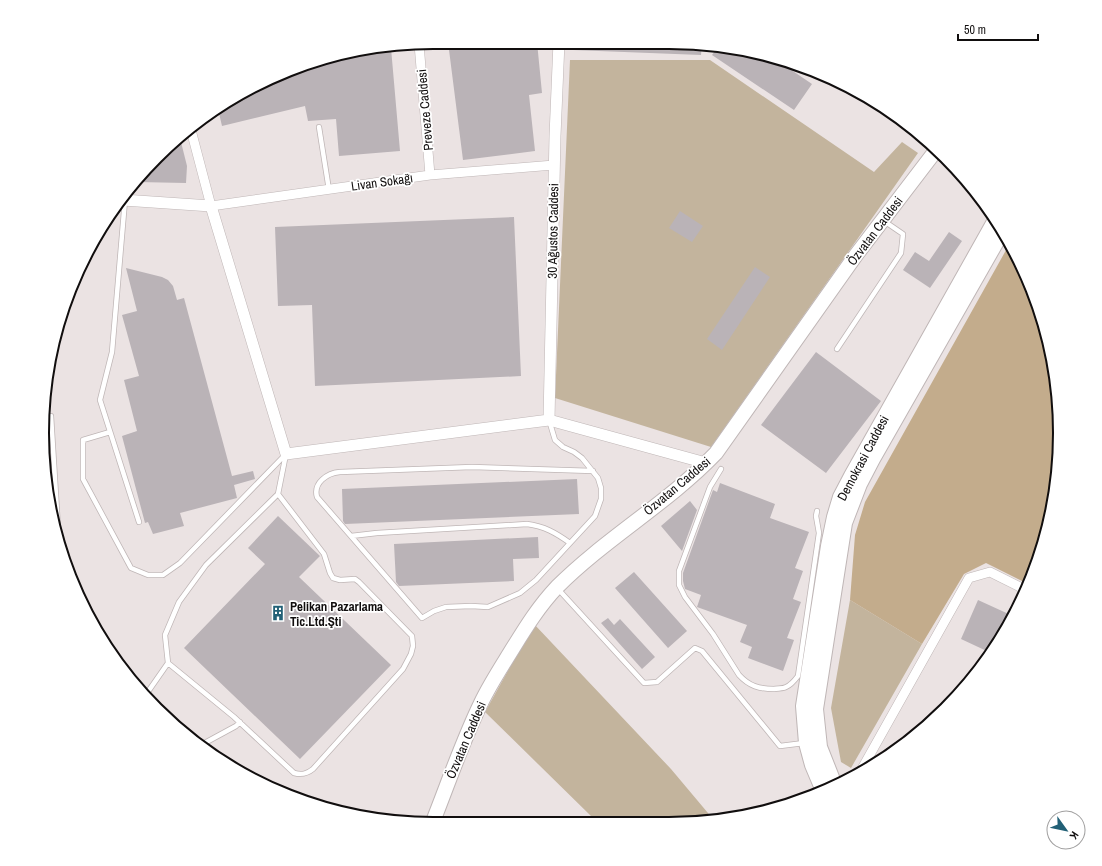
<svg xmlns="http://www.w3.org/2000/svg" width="1102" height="866" font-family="'Archivo Narrow',sans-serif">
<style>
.green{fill:#c3b49d}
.forest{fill:#c3ac8c}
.building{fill:#bab3b7}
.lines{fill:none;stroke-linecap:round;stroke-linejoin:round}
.service-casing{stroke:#bfb6b6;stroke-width:6}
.minor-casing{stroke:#bfb6b6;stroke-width:10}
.tertiary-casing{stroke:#bfb6b6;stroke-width:12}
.primary-casing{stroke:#bfb6b6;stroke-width:16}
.service{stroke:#fff;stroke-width:4.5}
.minor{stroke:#fff;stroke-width:9}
.tertiary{stroke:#fff;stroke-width:11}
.primary{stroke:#fff;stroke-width:14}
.labels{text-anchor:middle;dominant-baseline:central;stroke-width:3.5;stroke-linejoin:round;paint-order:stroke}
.street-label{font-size:13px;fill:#110e0e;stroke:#fff}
.poi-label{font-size:13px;font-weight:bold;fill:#110e0e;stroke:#fff;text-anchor:start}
.rim{fill:none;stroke:#110e0e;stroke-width:2}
</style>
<rect width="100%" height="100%" fill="#ebe3e3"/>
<path class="green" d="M570 60H710L874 172 902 142 918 153 711 447 555 398Z
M850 600 922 644 851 768 841 762 831 708Z
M534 624 671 769 713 819 695 823H588L591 816 485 712Z"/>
<path class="forest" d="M1010 243 1039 307 1057 382 1059 458 1047 534 1028 584 986 563 964 574 922 644 850 600 855 535 865 502Z"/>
<path class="building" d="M448 42H537L542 93 529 95 535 151 463 160Z
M573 42 694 43 702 44 701 55 573 50Z
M718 47 775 59 812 84 794 110 712 55Z
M391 48 400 151 339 156 336 119 308 121 305 106 222 126 218 109 237 94 332 55Z
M180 138 187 166 186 183 137 182 156 157Z
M680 211 703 226 692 242 669 228Z
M514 217 521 376 315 386 312 305 278 306 275 227Z
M949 232 962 241 930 288 903 270 915 252 929 261Z
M755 267 770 277 722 350 707 339Z
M126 268 162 277 168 280 173 286 177 300 184 298 232 476 253 471 255 479 234 485 237 498 180 513 184 526 153 534 148 522 145 523 122 436 137 431 124 380 139 376 122 315 137 311Z
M816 352 881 401 826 473 761 425Z
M577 479 579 514 345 524 343 521 342 489Z
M720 483 775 504 770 518 809 532 795 568 803 571 793 599 801 602 787 638 794 640 783 671 748 658 752 647 740 642 747 625 697 607 701 595 685 589 683 581V573L713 490 717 492Z
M690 501 697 510 682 551 661 526Z
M278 516 320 556 299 577 391 665 300 759 184 648 265 564 248 548Z
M538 537 539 558 513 559 514 581 399 586 396 582 394 544Z
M634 572 687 631 668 648 615 588Z
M978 600 1013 616 991 653 961 639Z
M608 618 614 625 620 619 655 657 642 669 601 623Z"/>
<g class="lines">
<g class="service-casing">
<path id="service" d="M319 127 329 190
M125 200 112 352 100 400 139 522
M837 349 901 253 903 234 884 221
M51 416 59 543
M549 420 555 440 563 447 574 452 582 458 598 478 601 488V499L595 516 536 580 520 593 488 607 471 606 446 607 434 611 422 618 317 497C313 483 327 473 340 472L472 467 593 471
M110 432 83 440V479L131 568 148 575H163L180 563 285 455
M721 469 710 487 679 571V585L685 597 713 634 739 675C749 686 759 689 774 689 778 688 783 689 786 687 791 685 795 680 798 676L819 533 816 516 817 511
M278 494 324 554 330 573 333 578 340 580 355 579 359 582 412 636 413 646 411 654 403 669 313 769C307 774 302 775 294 773L234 717 168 663 165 635 179 602 206 565 278 494 286 454
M351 536 377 533 527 524C544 526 556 533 570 543
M558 589 644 683 657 682 695 648 702 651 780 746 804 743
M145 696 168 663
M201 745 236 726 240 722"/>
</g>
<g class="minor-casing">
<path id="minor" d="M419 44 430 175
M191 130 211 206 430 175 554 165
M859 774 969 578 990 572 1026 590"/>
</g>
<g class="tertiary-casing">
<path id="tertiary" d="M123 200 211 206 286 454 549 420 706 463
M549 420 555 136 559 42"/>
</g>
<g class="primary-casing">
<path id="primary" d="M835 785 820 747 816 709 845 523 860 484 873 459 1003 231
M823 791 812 765 806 743 803 706 828 546 834 517 840 497 851 476 995 220
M432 824C448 784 462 742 481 703 490 684 502 666 513 648 526 627 539 606 557 587 606 538 668 503 716 453L856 255 937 149"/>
</g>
<use href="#service" class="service"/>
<use href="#minor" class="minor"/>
<use href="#tertiary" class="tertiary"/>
<use href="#primary" class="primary"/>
</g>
<defs>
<g id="building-bare" transform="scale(1.2)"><path d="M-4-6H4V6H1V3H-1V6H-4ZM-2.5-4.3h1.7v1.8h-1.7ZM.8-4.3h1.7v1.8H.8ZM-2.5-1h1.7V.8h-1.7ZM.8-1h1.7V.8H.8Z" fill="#226076" stroke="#fff" stroke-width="2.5" paint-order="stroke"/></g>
</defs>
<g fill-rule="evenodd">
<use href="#building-bare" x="278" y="613"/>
</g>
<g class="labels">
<g class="street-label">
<text transform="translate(425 110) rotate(-95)">Preveze Caddesi</text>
<text transform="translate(382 182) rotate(-8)">Livan Sokağı</text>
<text transform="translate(553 231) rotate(-89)">30 Ağustos Caddesi</text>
<text transform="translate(875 231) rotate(-53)">Özvatan Caddesi</text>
<text transform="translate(863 458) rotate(-62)">Demokrasi Caddesi</text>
<text transform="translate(677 486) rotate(-40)">Özvatan Caddesi</text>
<text transform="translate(466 740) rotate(-67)">Özvatan Caddesi</text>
</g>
<g class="poi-label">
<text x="290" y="606">Pelikan Pazarlama<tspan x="290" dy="15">Tic.Ltd.Şti</tspan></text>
</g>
</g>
<path d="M0 0H1102V866H0ZM433 49H669A384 384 0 0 1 1053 433V433A384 384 0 0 1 669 817H433A384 384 0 0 1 49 433V433A384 384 0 0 1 433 49Z" fill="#fff" fill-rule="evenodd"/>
<path class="rim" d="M433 49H669A384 384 0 0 1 1053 433V433A384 384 0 0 1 669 817H433A384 384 0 0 1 49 433V433A384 384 0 0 1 433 49Z"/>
<g transform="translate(1066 830) rotate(123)"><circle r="19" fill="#ffffff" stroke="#a09f9f"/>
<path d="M0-3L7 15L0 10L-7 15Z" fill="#226076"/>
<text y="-6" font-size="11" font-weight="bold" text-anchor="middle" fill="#110e0e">K</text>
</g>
<path d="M958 34v6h80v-6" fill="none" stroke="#110e0e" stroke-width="2"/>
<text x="964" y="34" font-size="12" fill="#110e0e" stroke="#ffffff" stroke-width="3" paint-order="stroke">50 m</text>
</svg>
